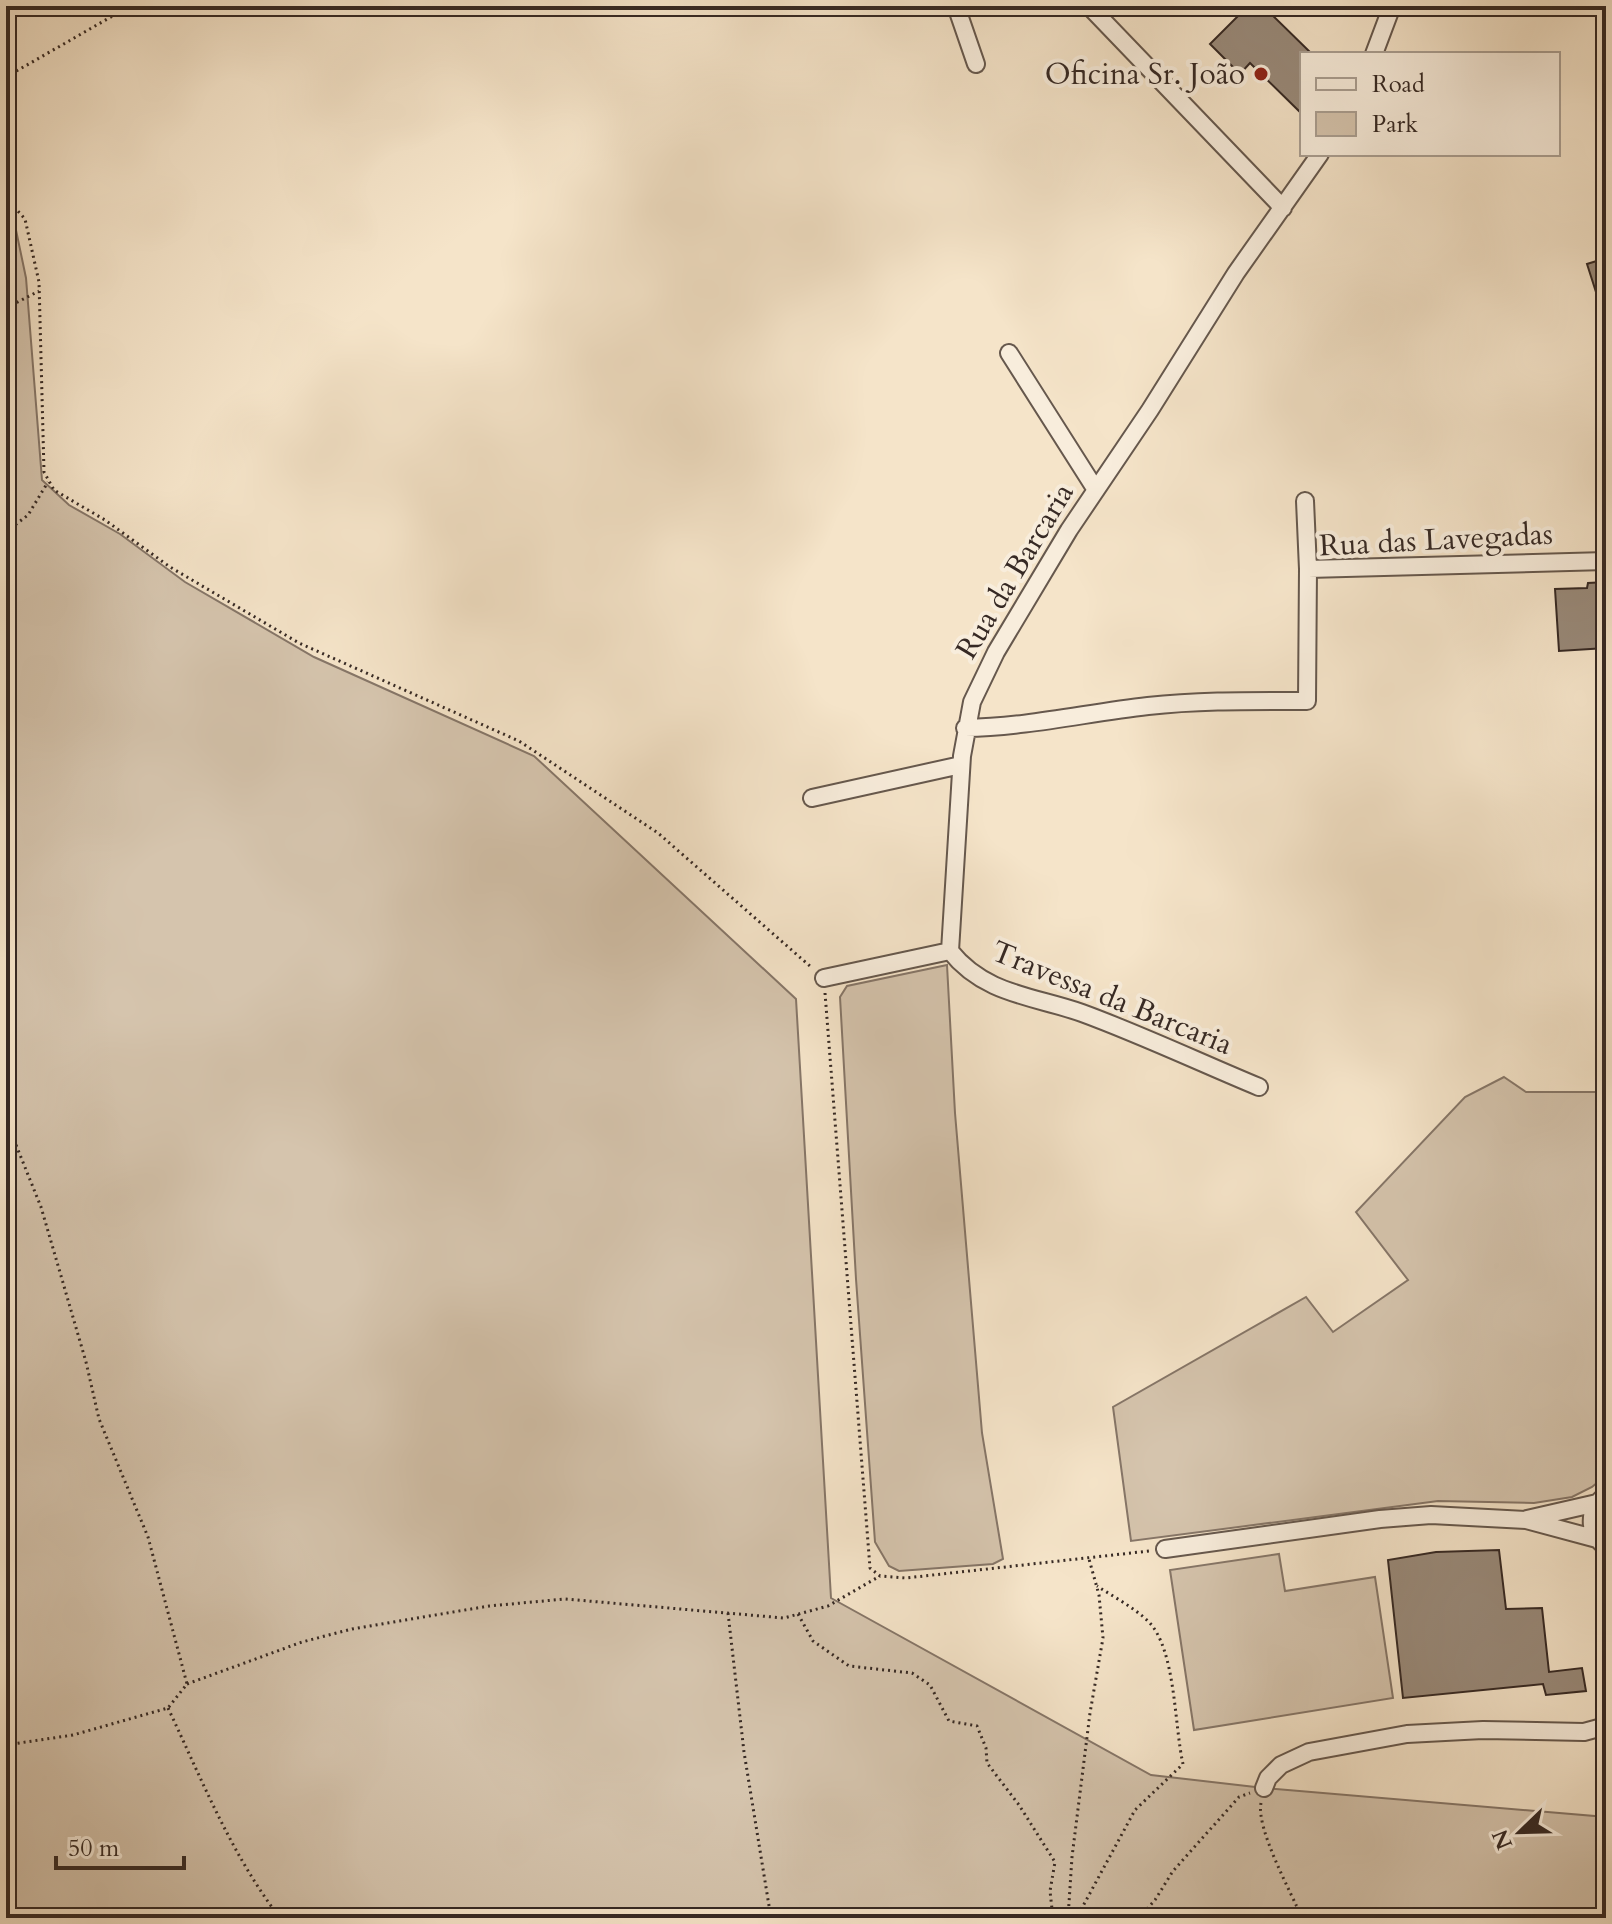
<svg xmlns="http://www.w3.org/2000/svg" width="1612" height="1924" font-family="Cardo,serif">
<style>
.green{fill:#d5c4ad;stroke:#867668;stroke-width:2}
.building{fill:#998a7a;stroke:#362924;stroke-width:2}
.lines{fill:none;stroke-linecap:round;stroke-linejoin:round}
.minor-casing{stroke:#66584d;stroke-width:20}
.path{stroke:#362924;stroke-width:3;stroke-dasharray:2 4;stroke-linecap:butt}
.minor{stroke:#f8eddc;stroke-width:16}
.poi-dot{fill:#8f2418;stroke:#f8eddc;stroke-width:3}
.labels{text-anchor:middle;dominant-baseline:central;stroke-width:8;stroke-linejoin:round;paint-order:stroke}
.poi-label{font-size:30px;fill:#362924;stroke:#f8eddc;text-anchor:end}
.street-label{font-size:30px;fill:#362924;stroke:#f8eddc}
</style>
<rect width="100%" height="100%" fill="#f5e4c9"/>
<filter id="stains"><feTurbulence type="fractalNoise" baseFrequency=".0025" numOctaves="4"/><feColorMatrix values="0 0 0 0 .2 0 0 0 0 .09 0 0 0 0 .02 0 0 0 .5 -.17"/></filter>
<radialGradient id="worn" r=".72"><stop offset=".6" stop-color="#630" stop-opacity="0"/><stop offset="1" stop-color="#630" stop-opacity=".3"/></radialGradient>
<path class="green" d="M6 212 16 230 26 278 42 480 69 505 120 534 185 582 314 657 534 756 796 999 831 1598 1151 1775 1264 1788 1606 1817V1918H6Z
M947 965 955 1113 982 1433 1003 1559 993 1564 899 1571 889 1566 875 1542 856 1279 840 997 847 986Z
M1504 1077 1526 1092H1606V1471L1604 1477 1592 1487 1572 1497 1534 1503 1438 1501 1131 1541 1113 1407 1306 1297 1333 1332 1408 1280 1356 1212 1465 1097Z
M1279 1554 1285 1591 1375 1577 1393 1698 1194 1730 1170 1570Z"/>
<path class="building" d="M1248 6H1263L1312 54H1302V114L1250 63 1240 74 1210 44Z
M1606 258V314H1603L1587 264Z
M1606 582V648L1559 651 1555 589 1587 588 1588 583Z
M1499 1550 1506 1609 1542 1608 1549 1672 1582 1668 1586 1691 1546 1695 1543 1684 1403 1698 1388 1560 1436 1552Z"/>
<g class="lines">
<g class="minor-casing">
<path id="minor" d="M956 6 976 64
M1089 6 1283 208
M1374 54 1392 6
M1009 353 1096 490
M1305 501 1308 569
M965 728C1028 727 1086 713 1148 706 1201 700 1254 701 1307 701L1308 569 1606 561
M812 798 961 765
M950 951 962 756 972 702 996 652 1069 530 1150 410 1236 273 1320 154
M950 951C985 995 1034 996 1082 1013 1142 1035 1201 1063 1259 1087
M824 978 950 951
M1606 1495C1587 1509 1587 1533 1606 1547
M1527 1519 1597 1503
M1165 1549 1380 1519 1431 1515 1526 1520 1597 1539
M1264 1788 1268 1778 1281 1765 1309 1752 1407 1734 1483 1730 1584 1732 1606 1726"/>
</g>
<path class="path" d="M6 77 130 6
M6 198 25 219 39 282 44 472 54 490 105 520 170 567 299 643 519 741 658 833 811 967
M6 308 39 291
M6 532 28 515 48 482
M825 993 870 1568 880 1576 906 1578 1149 1551
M6 1074 12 1135 41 1207 86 1362 99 1419 148 1537 187 1684 168 1708 73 1735 6 1745
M728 1613 744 1752 771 1918
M798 1614 813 1641 849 1666 912 1673 930 1685 949 1721 977 1726 986 1748 987 1763 1019 1805 1055 1862 1050 1891 1053 1918
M187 1684 302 1642 352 1629 489 1606 565 1599 784 1618 828 1606 880 1576
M168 1708C202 1780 231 1854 280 1918
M1261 1803C1256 1829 1291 1892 1302 1918
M1068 1918 1072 1857 1090 1713 1103 1638 1099 1595 1089 1559
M1072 1918 1083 1906 1135 1810 1183 1764C1174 1724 1176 1649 1148 1621 1133 1607 1114 1597 1097 1586
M1139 1918 1155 1900 1173 1871 1239 1797 1250 1793"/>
<use href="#minor" class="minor"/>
</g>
<circle class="poi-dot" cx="1261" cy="74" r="8"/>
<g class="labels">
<g class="poi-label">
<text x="1245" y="74">Oficina Sr. João</text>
</g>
<g class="street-label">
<text transform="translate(1436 540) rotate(-3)">Rua das Lavegadas</text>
<text transform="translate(1015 571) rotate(-59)">Rua da Barcaria</text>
<text transform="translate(1112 998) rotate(22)">Travessa da Barcaria</text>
</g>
</g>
<rect width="1612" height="1924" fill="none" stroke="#f5e4c9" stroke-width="32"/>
<rect x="8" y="8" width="1596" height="1908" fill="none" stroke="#362924" stroke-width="4"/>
<rect x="16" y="16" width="1580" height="1892" fill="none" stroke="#362924" stroke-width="2"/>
<rect x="1300" y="52" width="260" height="104" fill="#f8eddc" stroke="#aa9f92" stroke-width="2"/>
<rect x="1316" y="78" width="40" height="12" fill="#f8eddc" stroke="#aa9f92" stroke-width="2"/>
<text x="1372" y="92" font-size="24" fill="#362924">Road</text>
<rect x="1316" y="112" width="40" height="24" fill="#d5c4ad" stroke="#aa9f92" stroke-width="2"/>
<text x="1372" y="132" font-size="24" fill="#362924">Park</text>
<g transform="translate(1520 1832) rotate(247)" stroke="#f8eddc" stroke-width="6" paint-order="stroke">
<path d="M0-6L14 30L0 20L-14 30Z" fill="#362924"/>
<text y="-12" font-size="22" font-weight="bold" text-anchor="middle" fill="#362924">N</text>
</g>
<path d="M56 1856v12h128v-12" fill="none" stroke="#362924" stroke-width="4"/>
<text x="68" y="1856" font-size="24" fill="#362924" stroke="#f8eddc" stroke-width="6" paint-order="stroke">50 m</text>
<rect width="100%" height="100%" filter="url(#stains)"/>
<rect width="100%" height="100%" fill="url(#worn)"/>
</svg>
